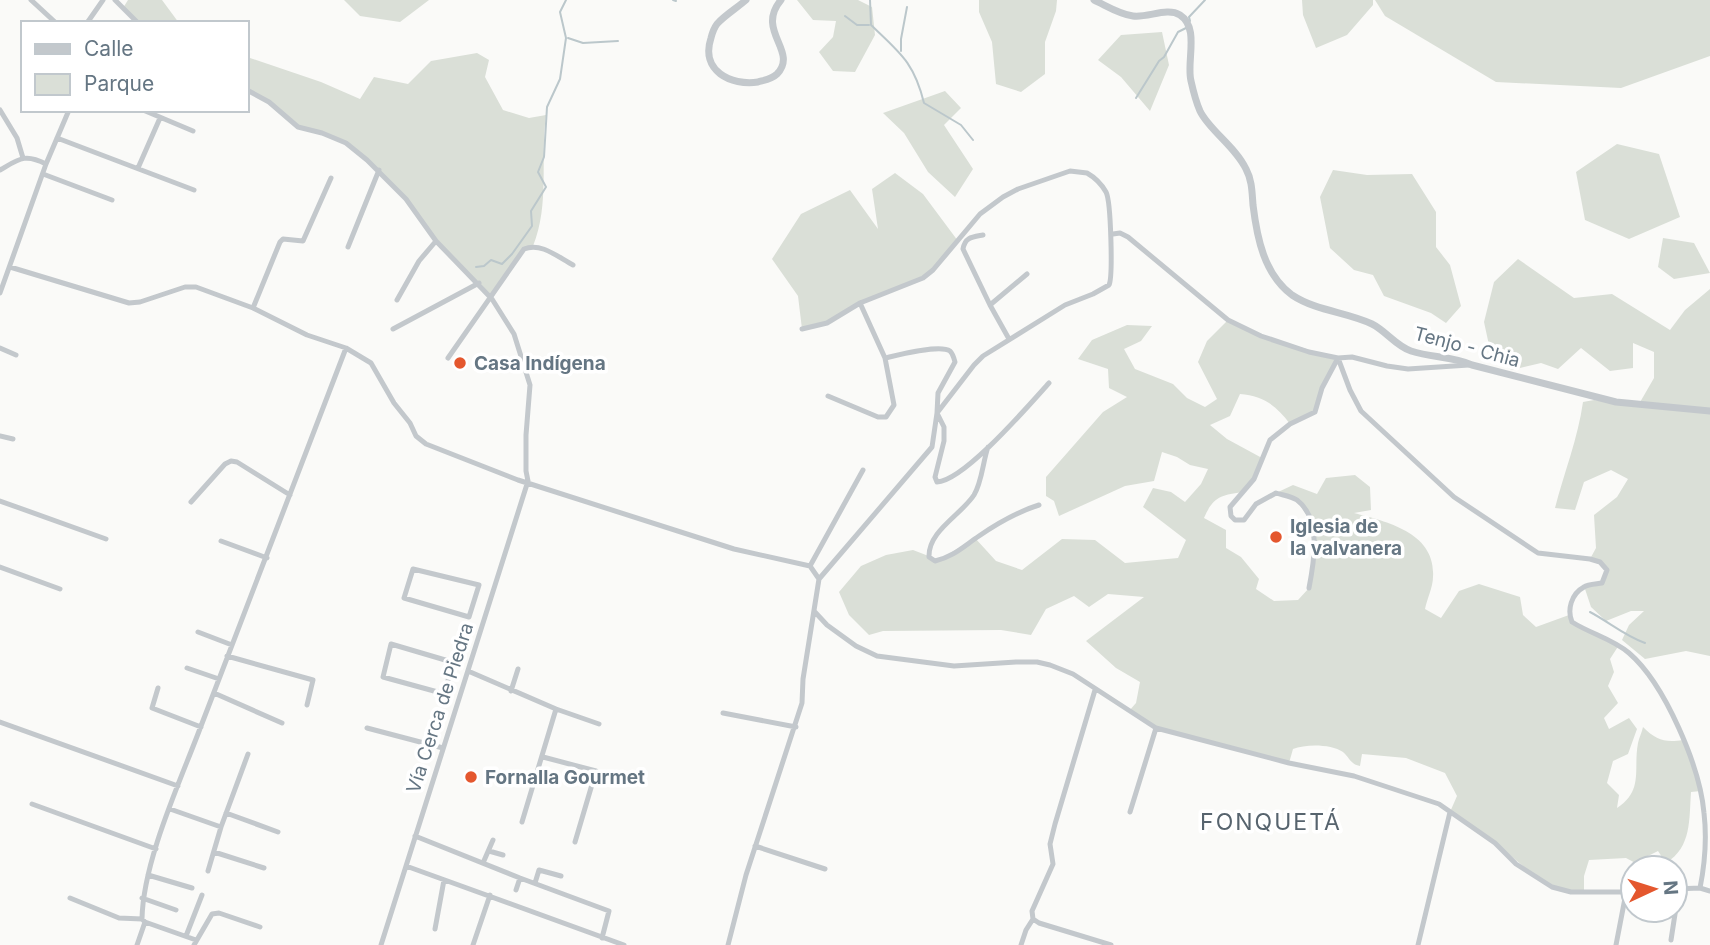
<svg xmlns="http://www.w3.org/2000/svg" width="1710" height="945" font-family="Inter,sans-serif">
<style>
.green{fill:#dadfd7}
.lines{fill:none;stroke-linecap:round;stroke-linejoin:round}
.stream{stroke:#bbc7cb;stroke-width:2}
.minor{stroke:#c3c8cc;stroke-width:5}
.tertiary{stroke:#c3c8cc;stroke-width:7}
.poi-dot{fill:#e4572e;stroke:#fff;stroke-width:2.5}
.labels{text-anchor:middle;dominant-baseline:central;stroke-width:7;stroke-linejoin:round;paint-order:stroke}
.street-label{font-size:19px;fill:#657683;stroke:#fff}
.poi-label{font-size:19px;font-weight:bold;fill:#657683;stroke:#fff;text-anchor:start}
.quarter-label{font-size:23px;letter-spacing:2px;fill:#57646e;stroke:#fff}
</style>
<rect width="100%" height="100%" fill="#fafaf8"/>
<path class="green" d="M128 0H162L179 23H138L123 8Z
M344 0H429L400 22 360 16Z
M797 0H858L872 7 875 35 855 72 833 71 819 52 833 37 836 21 813 20Z
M979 0H1057L1056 11 1045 42V74L1021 92 996 84 992 42 979 12Z
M1302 0H1373V5L1347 35 1316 48 1303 15Z
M1375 0H1710V56L1621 88 1496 82 1385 16Z
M1162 32 1169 65 1150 111 1121 77 1098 60 1121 35Z
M477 53 489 60 485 77 503 110 529 118 546 115C540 158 550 205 533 246L524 249 492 299 436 241 406 199 346 143 298 127 269 102 247 90V57L321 82 360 99 374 77 408 84 431 61Z
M945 91 961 108 944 125 973 169 955 197 928 172 904 133 883 113Z
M1617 144 1659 154 1680 217 1629 239 1585 220 1576 172Z
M1333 170 1367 175 1412 174 1436 212V247L1450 265 1461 306 1446 323 1431 313 1384 296 1373 275 1354 270 1330 248 1320 197Z
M895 173 923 194 958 241 923 278 878 295 827 323 802 329 798 296 772 259 801 214 850 190 878 229 872 189Z
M1663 238 1694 243 1710 273 1674 279 1658 267Z
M1518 259 1574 298 1612 294 1670 330 1685 310 1710 289V656L1686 651 1645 659 1622 640 1629 625 1644 611H1631L1606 621 1591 607 1584 586 1602 583 1607 570 1600 562 1590 559 1596 548 1594 515 1617 497 1628 479 1611 470 1584 482 1575 510 1555 508C1564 473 1578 438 1583 402L1594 400 1639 404 1654 378V352L1633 343V368L1610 371 1581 348 1558 369 1541 363 1512 370 1492 359 1484 322 1494 282Z
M1228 320 1261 336 1338 358 1322 388 1315 412 1290 424C1276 405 1263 396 1240 394L1230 416 1210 425 1227 439 1262 458 1254 479 1243 492C1221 495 1213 497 1204 518L1226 530V548L1241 557 1259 579 1256 589 1274 601 1298 600 1309 588 1314 563 1313 524 1295 498 1276 493 1293 485 1317 494 1326 478 1355 475 1370 487 1371 510 1354 513C1388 522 1436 533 1433 577 1433 587 1427 599 1425 609L1441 618 1459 591 1479 584 1520 597 1523 615 1536 627 1569 615 1573 622 1619 645 1610 659 1614 672 1608 686 1618 703 1604 718 1609 729 1629 718 1637 729 1628 754 1613 761 1607 783 1619 795 1617 808C1644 790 1633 770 1638 743 1639 738 1642 732 1643 727 1656 740 1665 743 1683 740L1701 791 1691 792C1689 819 1692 847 1666 863L1658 851 1646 857 1641 866 1626 858 1589 860 1584 876V892C1541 889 1527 867 1495 843 1481 832 1465 823 1450 812L1457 796 1445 773 1406 758 1362 754 1360 766C1350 764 1350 758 1343 752 1331 744 1306 744 1293 749L1289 763 1156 728 1129 711 1136 703 1140 682 1116 668 1086 641 1144 597 1108 594 1089 607 1074 596 1046 609 1031 635 1001 630 883 631 869 635 849 615 839 592 861 566 886 555 913 550 939 560 975 538 996 561 1022 570 1062 539 1095 540 1125 563 1178 558 1186 540 1143 507 1153 488 1171 492 1185 502 1201 484 1208 469 1190 465 1177 457 1162 452 1154 481 1125 486 1059 516 1054 501 1046 496V477L1103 412 1127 397 1109 388 1108 369 1078 359 1092 340 1127 325 1152 326 1141 341 1124 349 1135 369 1173 384 1187 398 1205 407 1217 399 1198 362 1207 341Z"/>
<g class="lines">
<path class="stream" d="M673 0 676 1
M870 0 871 25C900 53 914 62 924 103L961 125 973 140
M845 16 857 25H869
M1190 21 1189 17 1205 0
M568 38 583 43 618 41
M901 51V39L907 7
M1136 98 1159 61 1164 57 1178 32 1186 28
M476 267 484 266 491 260 502 264 512 254 532 226 531 211 546 187 538 172 544 157 547 107 560 79 566 38 560 12 566 0
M1590 612C1609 622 1625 636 1645 643"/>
<path class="minor" d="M31 0 56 23
M115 0 138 23
M87 23 103 0
M247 90 269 102 298 127 322 133 346 143 367 160 406 199 436 241 492 299 514 334 530 385 526 435V471L528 481
M0 110 17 138 23 158
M143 110 193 131
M57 138 194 190
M138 168 160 118
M0 170C19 159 25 153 46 164
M43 174 112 200
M1113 234 1120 233 1128 237 1228 320 1261 336 1309 352 1338 358 1352 357 1387 366 1408 369 1469 365
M983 235C972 237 965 237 963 249L990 305 1009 339
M348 247 379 170
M10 267 129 303 140 302 185 287H196L253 308 307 335 346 348 371 363 394 403 410 423 416 436 426 444 518 480 734 549 810 566 819 579 803 679 802 703 746 875 728 945
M0 293 46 164 69 110
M397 300 419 261 436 241
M990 305 1027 274
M253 308 280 242 283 239 303 241 331 178
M393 329 479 283
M802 329 827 323 860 303
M0 348 16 355
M448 358 524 249C541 242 558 257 573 265
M1338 358 1350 390 1361 411 1454 497 1538 553 1590 559 1600 562 1607 570 1602 583C1597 584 1588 584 1584 587 1571 594 1567 610 1572 622 1591 634 1613 639 1629 653 1665 684 1700 767 1704 813 1707 839 1705 863 1700 888
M828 396 878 417H886L894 405 885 358
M0 436 13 439
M988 447C983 461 982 482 974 495 961 515 928 531 929 557L935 561C953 557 964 546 979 536 998 523 1017 512 1039 505
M0 501 106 539
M191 502 225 464 231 461 237 462 290 495
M221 541 267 558
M810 566 863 470
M0 567 60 589
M413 569 479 585 469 617 404 598Z
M819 579 932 447 937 413 974 365 983 356 1065 305 1093 294 1109 285C1113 277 1111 201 1106 192 1102 185 1094 177 1087 173L1070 171 1018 189 1003 197 980 214 933 270 923 278 860 303 885 358C898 355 940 344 950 351 953 354 954 358 955 362L938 393 937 413 944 427V441L935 477 937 482C964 481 1029 405 1049 383
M1309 588C1314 562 1322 519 1297 500 1291 496 1282 495 1276 493L1256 504 1244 520H1235L1231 516 1230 507 1254 479 1270 440 1290 424 1315 412 1322 388 1338 358
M814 611 827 625 856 646 877 656 954 666 1016 662H1037L1050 665 1073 674 1156 728 1289 763 1354 776 1439 804 1495 843 1516 864 1552 887 1571 892H1633
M198 632 232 645
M391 644 452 662 445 694 383 677Z
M227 656 313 680 307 705
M187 668 219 679
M468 671 556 709 522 822
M158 688 152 708 201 727
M1095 690 1055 824 1050 844 1053 864 1032 911 1033 919 1039 923 1111 945
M511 691 518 669
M214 693 282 723
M556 709 599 724
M723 713 796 727
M0 722 178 786
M367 728 443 748
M543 757 596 771 575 842
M32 804 156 849
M170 809 221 827
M1130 812 1156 728
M226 813 278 832
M415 836 520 878 609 911 602 938
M755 846 825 869
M489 851 503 855
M214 852 264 868
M483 863 493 840
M406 866 624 945
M208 871 221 827 248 754
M148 875 192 888
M535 883 539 870 561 876
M1675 889 1700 888 1710 891
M516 890 520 878
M70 898 119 918 142 919
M142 898 176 910
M145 922 196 940
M435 929 444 880
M186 936 202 895
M1671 940 1679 888
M137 945 145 922 142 919C143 861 180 782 201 726 249 600 298 474 346 348
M194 945 212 914 219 913 260 927
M381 945 528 481
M473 945 490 895
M1021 945 1026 930 1033 919
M1418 945 1450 812
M1616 945 1626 893"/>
<path class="tertiary" d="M746 0C737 8 725 15 717 24 714 28 712 34 711 38 700 71 731 86 758 82 765 80 772 79 777 74 799 51 755 31 781 0
M1094 0C1107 6 1119 14 1133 16 1148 18 1167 7 1180 15 1200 28 1186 62 1191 81 1193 90 1196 102 1200 111 1209 130 1235 146 1246 169 1252 180 1252 192 1253 205 1257 238 1264 274 1292 295 1316 311 1347 312 1372 324 1386 331 1396 346 1411 351 1432 358 1452 356 1472 365L1616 402 1710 411"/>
</g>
<g class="poi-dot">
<circle cx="460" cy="363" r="7"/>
<circle cx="1276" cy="537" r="7"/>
<circle cx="471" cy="777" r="7"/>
</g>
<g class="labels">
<g class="street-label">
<text transform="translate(1467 347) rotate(15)">Tenjo - Chia</text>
<text transform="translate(440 708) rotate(-72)">Vía Cerca de Piedra</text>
</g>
<g class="poi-label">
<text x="474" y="363">Casa Indígena</text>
<text x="1290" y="526">Iglesia de<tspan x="1290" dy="22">la valvanera</tspan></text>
<text x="485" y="777">Fornalla Gourmet</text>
</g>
<g class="quarter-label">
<text x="1271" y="822">FONQUETÁ</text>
</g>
</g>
<rect x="21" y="21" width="228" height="91" fill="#ffffff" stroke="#c1c8cd" stroke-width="2"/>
<rect x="35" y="44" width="35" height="10" fill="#c3c8cc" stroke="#c1c8cd" stroke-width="2"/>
<text x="84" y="56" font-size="21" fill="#657683">Calle</text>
<rect x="35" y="74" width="35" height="21" fill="#dadfd7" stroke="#c1c8cd" stroke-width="2"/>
<text x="84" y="91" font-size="21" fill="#657683">Parque</text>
<g transform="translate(1654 889) rotate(86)"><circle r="33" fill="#ffffff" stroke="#c1c8cd" stroke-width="2"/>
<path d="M0-5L12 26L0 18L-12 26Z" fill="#e4572e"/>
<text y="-10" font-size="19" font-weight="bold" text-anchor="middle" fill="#657683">N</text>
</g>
</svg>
